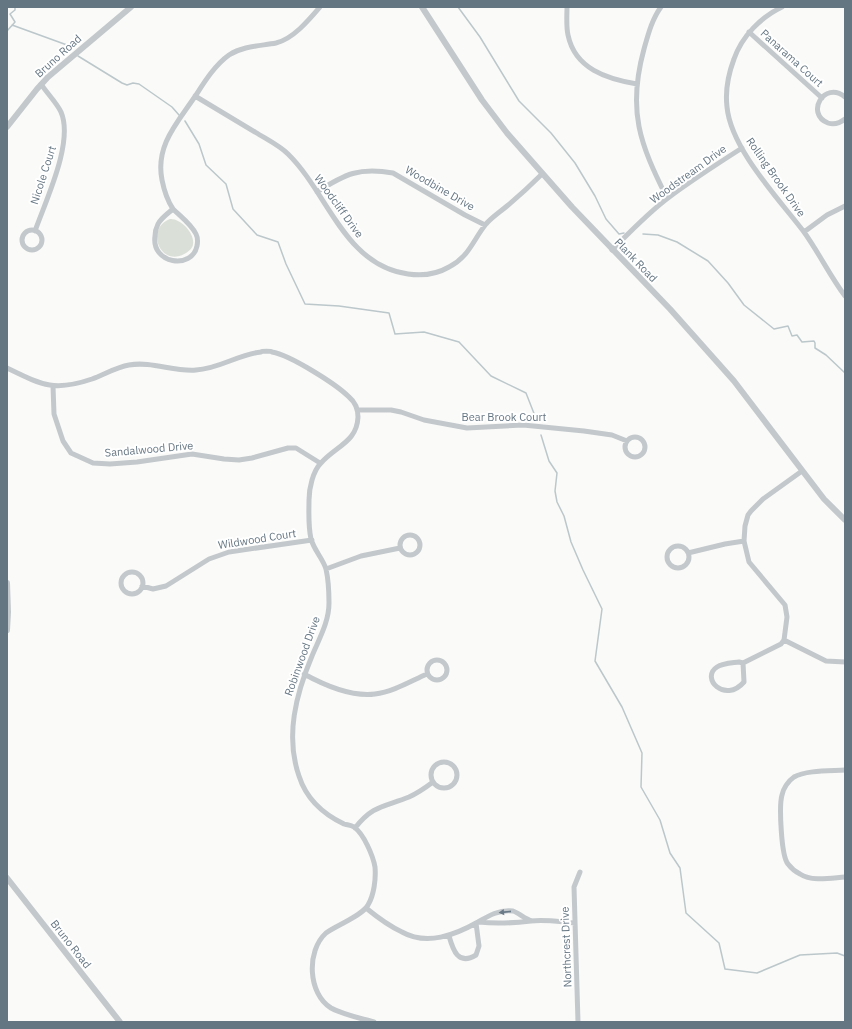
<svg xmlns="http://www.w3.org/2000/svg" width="852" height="1029" font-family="'IBM Plex Sans',sans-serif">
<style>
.green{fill:#dadfd7}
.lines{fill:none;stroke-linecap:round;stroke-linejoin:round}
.stream{stroke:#bbc7cb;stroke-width:1.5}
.minor{stroke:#c3c8cc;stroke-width:5}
.tertiary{stroke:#c3c8cc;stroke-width:6}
.oneway{fill:#6a7a87}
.labels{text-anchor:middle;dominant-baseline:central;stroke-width:4;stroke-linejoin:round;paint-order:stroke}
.street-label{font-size:11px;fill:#657683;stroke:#fff}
</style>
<rect width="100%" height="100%" fill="#fafaf8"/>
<path class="green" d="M170 219C180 218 195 233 193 244 193 248 189 251 186 253 161 269 144 229 170 219Z"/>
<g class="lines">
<path class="stream" d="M458 7 480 37 519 101 551 133 575 163 595 196 606 219 619 234 624 233
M12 25 67 45 72 50
M7 31 15 22 10 14 15 10V7
M78 56 122 83 127 85 133 83 139 84 172 107 179 115
M185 121 199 144 206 165 226 184 233 209 257 235 278 242 286 264 305 304 339 306 389 313 395 334 424 332 459 342 491 376 526 393 535 416
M643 234 658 235 677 242 708 261 728 283 744 305 774 329 788 326 792 336 797 335 802 342 814 341 815 343V348L826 355 845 373
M541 435 549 461 557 473 555 491 557 502 564 516 571 542 583 570 602 609 595 661 622 707 642 753 641 787 660 820 670 853 680 868 686 913 719 943 725 969 757 973 800 955 837 953 845 956"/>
<path class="minor" d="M567 7C567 16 566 26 568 35 575 69 607 79 637 84
M661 7C652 19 648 35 644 49 627 111 640 144 667 198
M782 7C761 17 742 36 734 59 728 75 725 90 727 107 731 149 779 199 804 232 819 253 830 276 845 296
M749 32 822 98
M195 96C215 108 235 120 255 132 266 139 279 145 288 154 328 193 344 265 408 274 422 276 437 274 449 267 469 257 473 240 486 224 492 217 500 212 507 206 519 196 531 185 542 174
M845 97C824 80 805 114 828 123 834 125 840 123 845 119
M317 192C345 174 359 167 393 173L465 215 485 225
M173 209C167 200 164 190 162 180 155 145 178 122 196 95 205 81 215 65 229 55 243 46 260 46 276 43 293 39 309 20 320 7
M173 209C180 216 191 224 196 234 198 238 198 241 197 246 192 270 151 264 155 236 155 232 156 228 158 224 161 218 167 214 173 209Z
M22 240a10 10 0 1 1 20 0a10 10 0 1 1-20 0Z
M35 231C46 200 74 142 61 112 57 103 46 92 41 84
M804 232 827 215 845 206
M612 250C630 232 648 213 668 198 692 180 717 164 742 148
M7 368C42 385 54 392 92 379 105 374 117 367 129 365 152 361 174 372 196 370 219 369 239 354 261 352 262 351 271 351 272 352 290 355 336 384 349 397 355 402 358 409 358 417 357 442 336 446 321 463 313 471 309 488 309 500 309 512 308 526 311 539 314 550 323 559 326 569 328 578 329 594 329 603 329 622 319 639 312 656 296 694 285 736 299 776 306 798 323 814 344 824 347 825 351 825 354 827 364 834 373 856 375 867 376 879 374 895 368 905 362 916 337 925 326 933 306 951 308 994 331 1008 344 1015 360 1018 374 1022
M53 386 54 414 63 441 71 453 93 463 110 464 137 462 192 454 224 459 239 460 252 458 288 448H296L320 463
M358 410H391L401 412 424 420 467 428 523 425 584 431 612 435 627 441
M625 447a10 10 0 1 1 20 0a10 10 0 1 1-20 0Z
M400 545a10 10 0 1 1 20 0a10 10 0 1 1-20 0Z
M667 557a11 11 0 1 1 22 0a11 11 0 1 1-22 0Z
M688 553 725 544 744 541
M326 569 361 556 400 548
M121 583a11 11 0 1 1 22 0a11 11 0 1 1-22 0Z
M142 586 153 589 166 586 209 559 229 552 312 540
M784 640 787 617 785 605 749 562 744 541 745 526 748 515 751 511 763 499 802 471
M784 640 826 661 845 662
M427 670a10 10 0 1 1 20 0a10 10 0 1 1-20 0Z
M739 662 743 663 744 682C725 704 700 678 717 667 723 663 732 663 739 662Z
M743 663 781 644 784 640
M304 674C324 685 352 697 375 694 393 692 411 681 427 674
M431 775a13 13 0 1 1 26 0a13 13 0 1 1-26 0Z
M845 770C831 771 806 770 794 777 788 781 783 789 782 795 779 805 781 856 788 864 791 868 796 872 800 874 812 882 831 878 845 877
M355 828C373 805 384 807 409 797 418 793 425 788 433 782
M366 908C377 917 389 926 402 932 427 946 455 935 478 922 488 916 500 909 513 911 519 913 525 919 532 921
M479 922C496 924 514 923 531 921 545 919 561 922 575 923
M449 936C453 950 458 966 476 955L479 946 476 923
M578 1022 574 887 580 872"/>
<path class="tertiary" d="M422 7 482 100 507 133 572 207 670 309 734 381 824 499 845 520
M7 127 37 89 48 77 131 7
M7 583 8 612 7 630
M7 878 120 1022"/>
</g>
<defs><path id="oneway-solid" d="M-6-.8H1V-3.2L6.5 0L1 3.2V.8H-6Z"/></defs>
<use class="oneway" href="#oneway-solid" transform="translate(505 912) rotate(174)"/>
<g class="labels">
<g class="street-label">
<text transform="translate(58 56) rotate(-42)">Bruno Road</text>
<text transform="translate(792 58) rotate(42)">Panarama Court</text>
<text transform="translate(688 174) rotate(-36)">Woodstream Drive</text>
<text transform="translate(43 175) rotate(-72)">Nicole Court</text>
<text transform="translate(776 177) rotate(55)">Rolling Brook Drive</text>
<text transform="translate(440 188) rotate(30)">Woodbine Drive</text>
<text transform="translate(339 206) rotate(54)">Woodcliff Drive</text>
<text transform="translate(636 260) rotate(46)">Plank Road</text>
<text x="504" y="417">Bear Brook Court</text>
<text transform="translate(149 449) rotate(-5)">Sandalwood Drive</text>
<text transform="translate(257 539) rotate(-9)">Wildwood Court</text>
<text transform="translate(302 656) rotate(-70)">Robinwood Drive</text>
<text transform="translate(71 944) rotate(52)">Bruno Road</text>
<text transform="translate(566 947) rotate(-92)">Northcrest Drive</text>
</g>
</g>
<rect width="852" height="1029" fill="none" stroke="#657683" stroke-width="16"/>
</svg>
